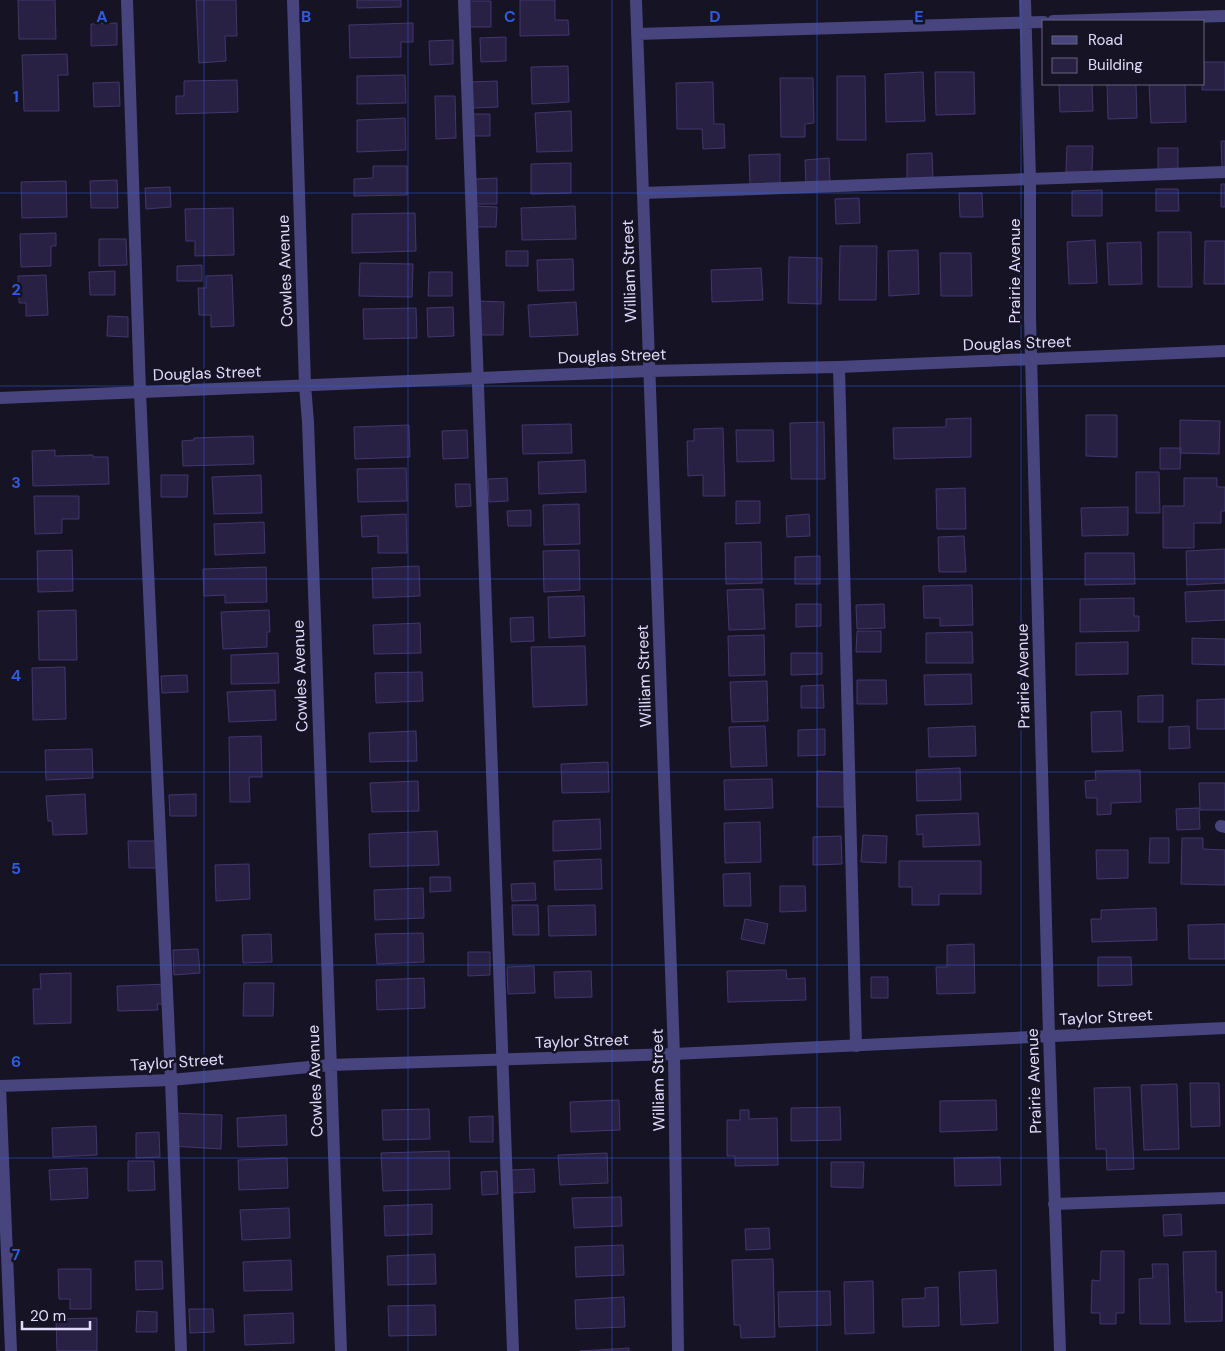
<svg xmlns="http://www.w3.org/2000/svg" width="1225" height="1351" font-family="'DM Sans',sans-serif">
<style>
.building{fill:#292144;stroke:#43366d}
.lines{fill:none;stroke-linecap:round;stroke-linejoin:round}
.lane{stroke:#48447e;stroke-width:12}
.street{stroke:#48447e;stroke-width:12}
.grid{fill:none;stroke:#305cdb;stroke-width:1;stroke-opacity:0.55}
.labels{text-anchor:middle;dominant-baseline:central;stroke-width:5;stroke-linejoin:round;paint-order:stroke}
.street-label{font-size:16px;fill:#e0dbfa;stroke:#161325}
.grid-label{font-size:16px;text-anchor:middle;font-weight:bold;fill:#305cdb;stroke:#161325;stroke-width:5;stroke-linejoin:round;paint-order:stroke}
</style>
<rect width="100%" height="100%" fill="#161325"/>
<path class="building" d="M18 0H55L56 39H19Z
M196 0H236L237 36H225L226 61 199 63Z
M357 0H401V7L357 8Z
M520 0H555V20H568L569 35 520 36Z
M470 1H491V27H470Z
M117 23V45L91 46V24Z
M413 23V42H401V57L350 58 349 25Z
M506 37V61L481 62 480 38Z
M453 40V64L430 65 429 41Z
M67 54 68 75H58L59 111H24L22 55Z
M1204 62H1225V90H1202V84H1204Z
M568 66 569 102 532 104 531 67Z
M923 72 925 121 886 122 885 74Z
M935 72H974L975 114 936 115Z
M405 75 406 103 357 104V76Z
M837 76H865L866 140H837Z
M780 78H813L814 123 805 124V137H781Z
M237 80 238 112 176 114V96H184V81Z
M497 81 498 107 472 108 471 82Z
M119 82 120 106 94 107 93 83Z
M713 82 714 124H724L725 148 703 149 702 129H677L676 83Z
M1059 84H1092L1093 111 1060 112Z
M1107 84H1136L1137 118 1108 119Z
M1149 84H1185L1186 122 1151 123Z
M435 96H455L456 138 436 139Z
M571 111 572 151 537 152 535 113Z
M473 114H490V136H473Z
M405 118 406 150 357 152V120Z
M1221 141H1225V167H1222Z
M1067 146H1093L1092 172H1066Z
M1158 148H1178V171H1158Z
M932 153 933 180 907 181V154Z
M780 154V185H750L749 155Z
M829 158 830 183 806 184 805 160Z
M571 163V193L531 194V164Z
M373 166H407V195L354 196V179L373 178Z
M497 178V204H475V179Z
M117 180 118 208H91L90 181Z
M66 181 67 217 22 218 21 182Z
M1221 184H1225V207H1221Z
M170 187 171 207 146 209 145 188Z
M1156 189H1178L1179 211H1156Z
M1102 190V216H1072V191Z
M959 193H982L983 217H960Z
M859 198 860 223 836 224 835 199Z
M475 206 497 207 496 227H474Z
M575 206 576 239 522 240 521 208Z
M233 208 234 255 195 256V241H186L185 209Z
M415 213 416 251 352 253V214Z
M1158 232H1191L1192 287H1158Z
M56 233V246H51V266L21 267 20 234Z
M99 239H126L127 265 99 266Z
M1095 240 1097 283 1069 284 1067 242Z
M1205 241H1225V284H1204Z
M1141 242 1142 284 1109 285 1107 243Z
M840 246H877L876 300H839Z
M918 250 919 294 889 296 888 251Z
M506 251H528V266H506Z
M940 253H971L972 296H941Z
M789 257 822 258 821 304 788 303Z
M573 259 574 290 538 291 537 260Z
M360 263 413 264 412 297 359 296Z
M202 265V281H177V266Z
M761 268 763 300 712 302 711 270Z
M115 271V295H90L89 272Z
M429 272H452V296H428Z
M46 275 48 315 26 316V303H19L18 276Z
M232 275 234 326 211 327V315H199L198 288H206V276Z
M478 301 504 302 503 335H477Z
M576 302 578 335 530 337 528 305Z
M453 307 454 336 428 337 427 308Z
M416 308 417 338 364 339 363 309Z
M108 316 128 317V337L107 336Z
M1086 415H1117V457L1086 456Z
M971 418V457L894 459 893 428 946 427V419Z
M1180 420 1220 421 1219 454 1180 453Z
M824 422 825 479H791L790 423Z
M571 424 572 453 523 454 522 425Z
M409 425 410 457 355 459 354 427Z
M723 428 725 496H703V475L688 476 687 441H694V429Z
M467 430 468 458 443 459 442 431Z
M736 430H773L774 461 737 462Z
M253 436 254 464 183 466 182 441 194 440V438Z
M1160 448H1181L1180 469H1160Z
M55 450V456L93 455V457H108L109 484 33 486 32 451Z
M585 460 586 492 539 494 538 462Z
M406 468 407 501 358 502 357 469Z
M1136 472H1159L1160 513H1136Z
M161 475H188L187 497H161Z
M261 475 262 513 214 514 212 477Z
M507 478 508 501 489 502 488 479Z
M1184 478H1217V487H1225V511H1221V523H1194V548H1163V506H1184Z
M455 484H470L471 506 456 507Z
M965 488 966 529H937L936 489Z
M34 496H79V519H62V533L35 534Z
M736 501H760V523L736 524Z
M579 504 580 544 544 545 543 505Z
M1128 507V535L1082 536 1081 508Z
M531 510V526H508L507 511Z
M406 514 407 553H378V536L362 537 361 516Z
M809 514 810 536 787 537 786 516Z
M264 522 265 553 215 555 214 524Z
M964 536 966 572H939L938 537Z
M761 542 762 583 726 584 725 543Z
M1225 549V583L1187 585 1186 551Z
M72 550 73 591 38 592 37 551Z
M579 550 580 590 544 592 543 551Z
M1085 553H1134L1135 584 1085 585Z
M820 556V584H795V557Z
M419 566 420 596 373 598 372 568Z
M266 567 267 602 225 603V595L204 596 203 569Z
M972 585 973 625 940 626V618H924L923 586Z
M763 589 765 629 729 630 727 590Z
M1225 590V620L1186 622 1185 592Z
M584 596 585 636 549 638 548 597Z
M1134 598V616H1139V631L1080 632V599Z
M796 604H821V626L796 627Z
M884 604 885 628 857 629 856 605Z
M76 610 77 660H39L38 611Z
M269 610 270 632H267V647L223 649 221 612Z
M533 617 534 641 511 642 510 618Z
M420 623 421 653 374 654 373 625Z
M857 631H881V652H856Z
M972 632 973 663H926V633Z
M764 635 765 675 729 676 728 636Z
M1192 638 1225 639V665L1192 664Z
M1128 642V674L1076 675V643Z
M585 646 587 705 533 707 531 647Z
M278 653 279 683 231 684V655Z
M791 653H822V674L791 675Z
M65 667 66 719 33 720 32 668Z
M422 672 423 701 376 703 375 673Z
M971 674 972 704 925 705 924 675Z
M187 675 188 692 162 693 161 676Z
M857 680H886L887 704H857Z
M767 681 768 721 732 722 730 682Z
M823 685 824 708H801V686Z
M275 690 276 720 229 722 227 692Z
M1163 695V722H1138V696Z
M1225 699V729H1197V700Z
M1121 711 1123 751 1092 752 1091 712Z
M765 726 767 766 731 767 729 727Z
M975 726 976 756 929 757 928 728Z
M1189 726 1190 748 1169 749V727Z
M825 729V755L798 756V730Z
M416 731 417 761 370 762 369 733Z
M261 736 262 777H249L250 802H230L229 737Z
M92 749 93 778 46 780 45 750Z
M608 762 609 792 562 793 561 764Z
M960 768 961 800 917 801 916 770Z
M1140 770 1141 802 1111 803V814L1097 815V798H1086L1085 781 1096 780 1095 771Z
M817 771 844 772V807H817Z
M772 779 773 808 725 810 724 780Z
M418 781 419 811 372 812 370 783Z
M1199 783H1225V810H1200Z
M85 794 87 834 53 835 52 821H48L46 796Z
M196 794V816H170L169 795Z
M1199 808 1200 829 1177 830 1176 809Z
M978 813 980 845 923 847V834L917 835 916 815Z
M600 819 601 849 553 851V821Z
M760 822 761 862 725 863 724 823Z
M437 831 439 865 370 867 369 834Z
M863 835 887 836 886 863 861 862Z
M841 836 842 864 813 865V837Z
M1150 838H1169V863H1149Z
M1182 838H1203V849L1225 850V885L1181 884Z
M128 841H157L158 868H129Z
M1096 850H1128V878L1097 879Z
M601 859 602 889 555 890 554 861Z
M899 861H981V894H939V905H912V887H899Z
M249 864 250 899 216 901 215 865Z
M750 873 751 906H724L723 874Z
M430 877H450L451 891 430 892Z
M535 883 536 900 512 901 511 884Z
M780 886H805L806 911 780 912Z
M423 888 424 918 375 920 374 890Z
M512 905H538L539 935H513Z
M595 905 596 935 549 936 548 906Z
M1156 908 1157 940 1092 942 1091 919H1101V910Z
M745 919 768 924 764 944 741 939Z
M1225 924V959H1189L1188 925Z
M423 933 424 962 377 964 375 934Z
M271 934 272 962 243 963 242 935Z
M974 944 975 993 937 994 936 967H947V945Z
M198 949 200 973 174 975 173 950Z
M468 952H490V975L468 976Z
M1098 957H1131L1132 985 1098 986Z
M534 966 535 993 508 994 507 967Z
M786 970 787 979 805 978 806 1000 728 1002 727 971Z
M591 971 592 997 555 998 554 972Z
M71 973V1023L34 1024 33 989H41L40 974Z
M871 977H888V998H871Z
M424 978 425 1008 377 1010 376 980Z
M244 983H274L273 1016H243Z
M168 984 169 1004H157L158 1010 118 1011 117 986Z
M1190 1083H1219L1220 1126 1191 1127Z
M1177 1084 1179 1149 1144 1150 1141 1085Z
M1130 1087 1134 1169 1107 1170 1106 1149H1096L1094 1088Z
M619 1100 620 1130 571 1132 570 1102Z
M996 1100 997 1130 940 1132V1101Z
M840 1107 841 1140 791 1141V1108Z
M429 1109 430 1139 383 1140 382 1110Z
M740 1110H749V1119L777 1118 778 1165 735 1166V1156H727V1120H740Z
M172 1113 222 1115 221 1149 171 1146Z
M286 1115 287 1145 238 1147 237 1118Z
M493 1116V1142H470L469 1117Z
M96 1126 97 1155 53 1157 52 1128Z
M159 1132 160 1157 136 1158V1133Z
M449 1151 450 1189 383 1191 381 1153Z
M607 1153 608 1183 560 1185 558 1155Z
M1000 1157 1001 1185 955 1186 954 1158Z
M287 1158 288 1188 239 1190 238 1160Z
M128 1161H154L155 1190 128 1191Z
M831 1162H864L863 1188 831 1187Z
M87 1168 88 1198 51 1200 49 1170Z
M534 1169 535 1192 511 1193 510 1170Z
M497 1171 498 1194 482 1195 481 1172Z
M621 1197 622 1226 574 1228 572 1198Z
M432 1204V1234L385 1236 384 1206Z
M289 1208 290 1238 242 1240 240 1210Z
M1181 1214 1182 1235 1164 1236 1163 1215Z
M769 1228 770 1249 746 1250 745 1229Z
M623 1245 624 1275 576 1277 575 1247Z
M1101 1251H1124V1313H1116V1324H1100V1313H1091L1092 1280 1100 1281Z
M1216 1251V1292H1222V1321L1185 1322 1183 1252Z
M435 1254 436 1284 388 1285 387 1256Z
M773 1259 775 1337 741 1338 740 1325H734L732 1260Z
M291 1260 292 1290 244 1291 243 1262Z
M135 1261H162L163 1289 136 1290Z
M1152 1264H1168L1170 1324H1140L1139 1279 1153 1278Z
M58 1269H91V1309H70V1299H59Z
M996 1270 998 1323 961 1325 959 1272Z
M873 1281 874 1333 845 1334 844 1282Z
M938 1287 939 1326 903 1327 902 1299 925 1298V1288Z
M830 1291 831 1325 779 1327 778 1292Z
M624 1297 625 1327 576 1329 575 1300Z
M435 1305 436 1335 389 1336 388 1306Z
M189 1309H213L214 1332 190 1333Z
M137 1311 157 1312V1332H136Z
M293 1313 294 1343 245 1345 244 1315Z
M97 1318V1351H57L56 1319Z
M629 1348V1351H580Z"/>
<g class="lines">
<path class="lane" d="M127 0 140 392 171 1080 181 1351
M464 0 513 1351
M643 193 1225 172
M839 367 856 1046
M1221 826 1225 827
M1054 1204 1225 1198"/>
<path class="street" d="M293 0 305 385 308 422 341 1351
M636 0 674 1054 678 1351
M1025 0 1030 179V318L1049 1036 1060 1351
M1053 21 1225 16
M637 34 1044 22
M0 398 649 371 839 367 1225 351
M0 1086 171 1080 330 1065 674 1054 1225 1028
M0 1087 11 1351"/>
</g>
<path class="grid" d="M204 0V1351M408 0V1351M612 0V1351M817 0V1351M1021 0V1351M0 193H1225M0 386H1225M0 579H1225M0 772H1225M0 965H1225M0 1158H1225"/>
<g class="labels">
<g class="street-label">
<text transform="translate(285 271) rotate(-92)">Cowles Avenue</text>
<text transform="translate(629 271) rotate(-92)">William Street</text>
<text transform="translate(1014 271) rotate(-90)">Prairie Avenue</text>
<text transform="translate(1017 343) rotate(-2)">Douglas Street</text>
<text transform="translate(612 356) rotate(-2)">Douglas Street</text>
<text transform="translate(207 373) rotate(-2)">Douglas Street</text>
<text transform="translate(300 676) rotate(-92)">Cowles Avenue</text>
<text transform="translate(644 676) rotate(-92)">William Street</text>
<text transform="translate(1023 676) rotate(-91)">Prairie Avenue</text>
<text transform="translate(1106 1017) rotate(-3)">Taylor Street</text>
<text transform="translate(582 1041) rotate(-2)">Taylor Street</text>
<text transform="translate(177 1062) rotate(-4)">Taylor Street</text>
<text transform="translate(658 1080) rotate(-91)">William Street</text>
<text transform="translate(315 1081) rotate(-92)">Cowles Avenue</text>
<text transform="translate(1034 1081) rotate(-92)">Prairie Avenue</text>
</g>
</g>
<g class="grid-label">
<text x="102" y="22">A</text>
<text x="306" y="22">B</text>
<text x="510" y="22">C</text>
<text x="715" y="22">D</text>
<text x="919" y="22">E</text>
<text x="16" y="102">1</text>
<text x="16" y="295">2</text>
<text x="16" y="488">3</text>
<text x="16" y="681">4</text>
<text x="16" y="874">5</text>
<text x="16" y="1067">6</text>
<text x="16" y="1260">7</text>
</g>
<rect x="1042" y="20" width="162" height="65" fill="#161325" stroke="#67637a"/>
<rect x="1052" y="36" width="25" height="8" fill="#48447e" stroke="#67637a"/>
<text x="1088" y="45" font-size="15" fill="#e0dbfa">Road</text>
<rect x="1052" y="58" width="25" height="15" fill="#292144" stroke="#67637a"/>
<text x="1088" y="70" font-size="15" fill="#e0dbfa">Building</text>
<path d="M22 1321v8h68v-8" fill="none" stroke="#e0dbfa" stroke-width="2.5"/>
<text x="30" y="1321" font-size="15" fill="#e0dbfa" stroke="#161325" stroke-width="4" paint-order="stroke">20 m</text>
</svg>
